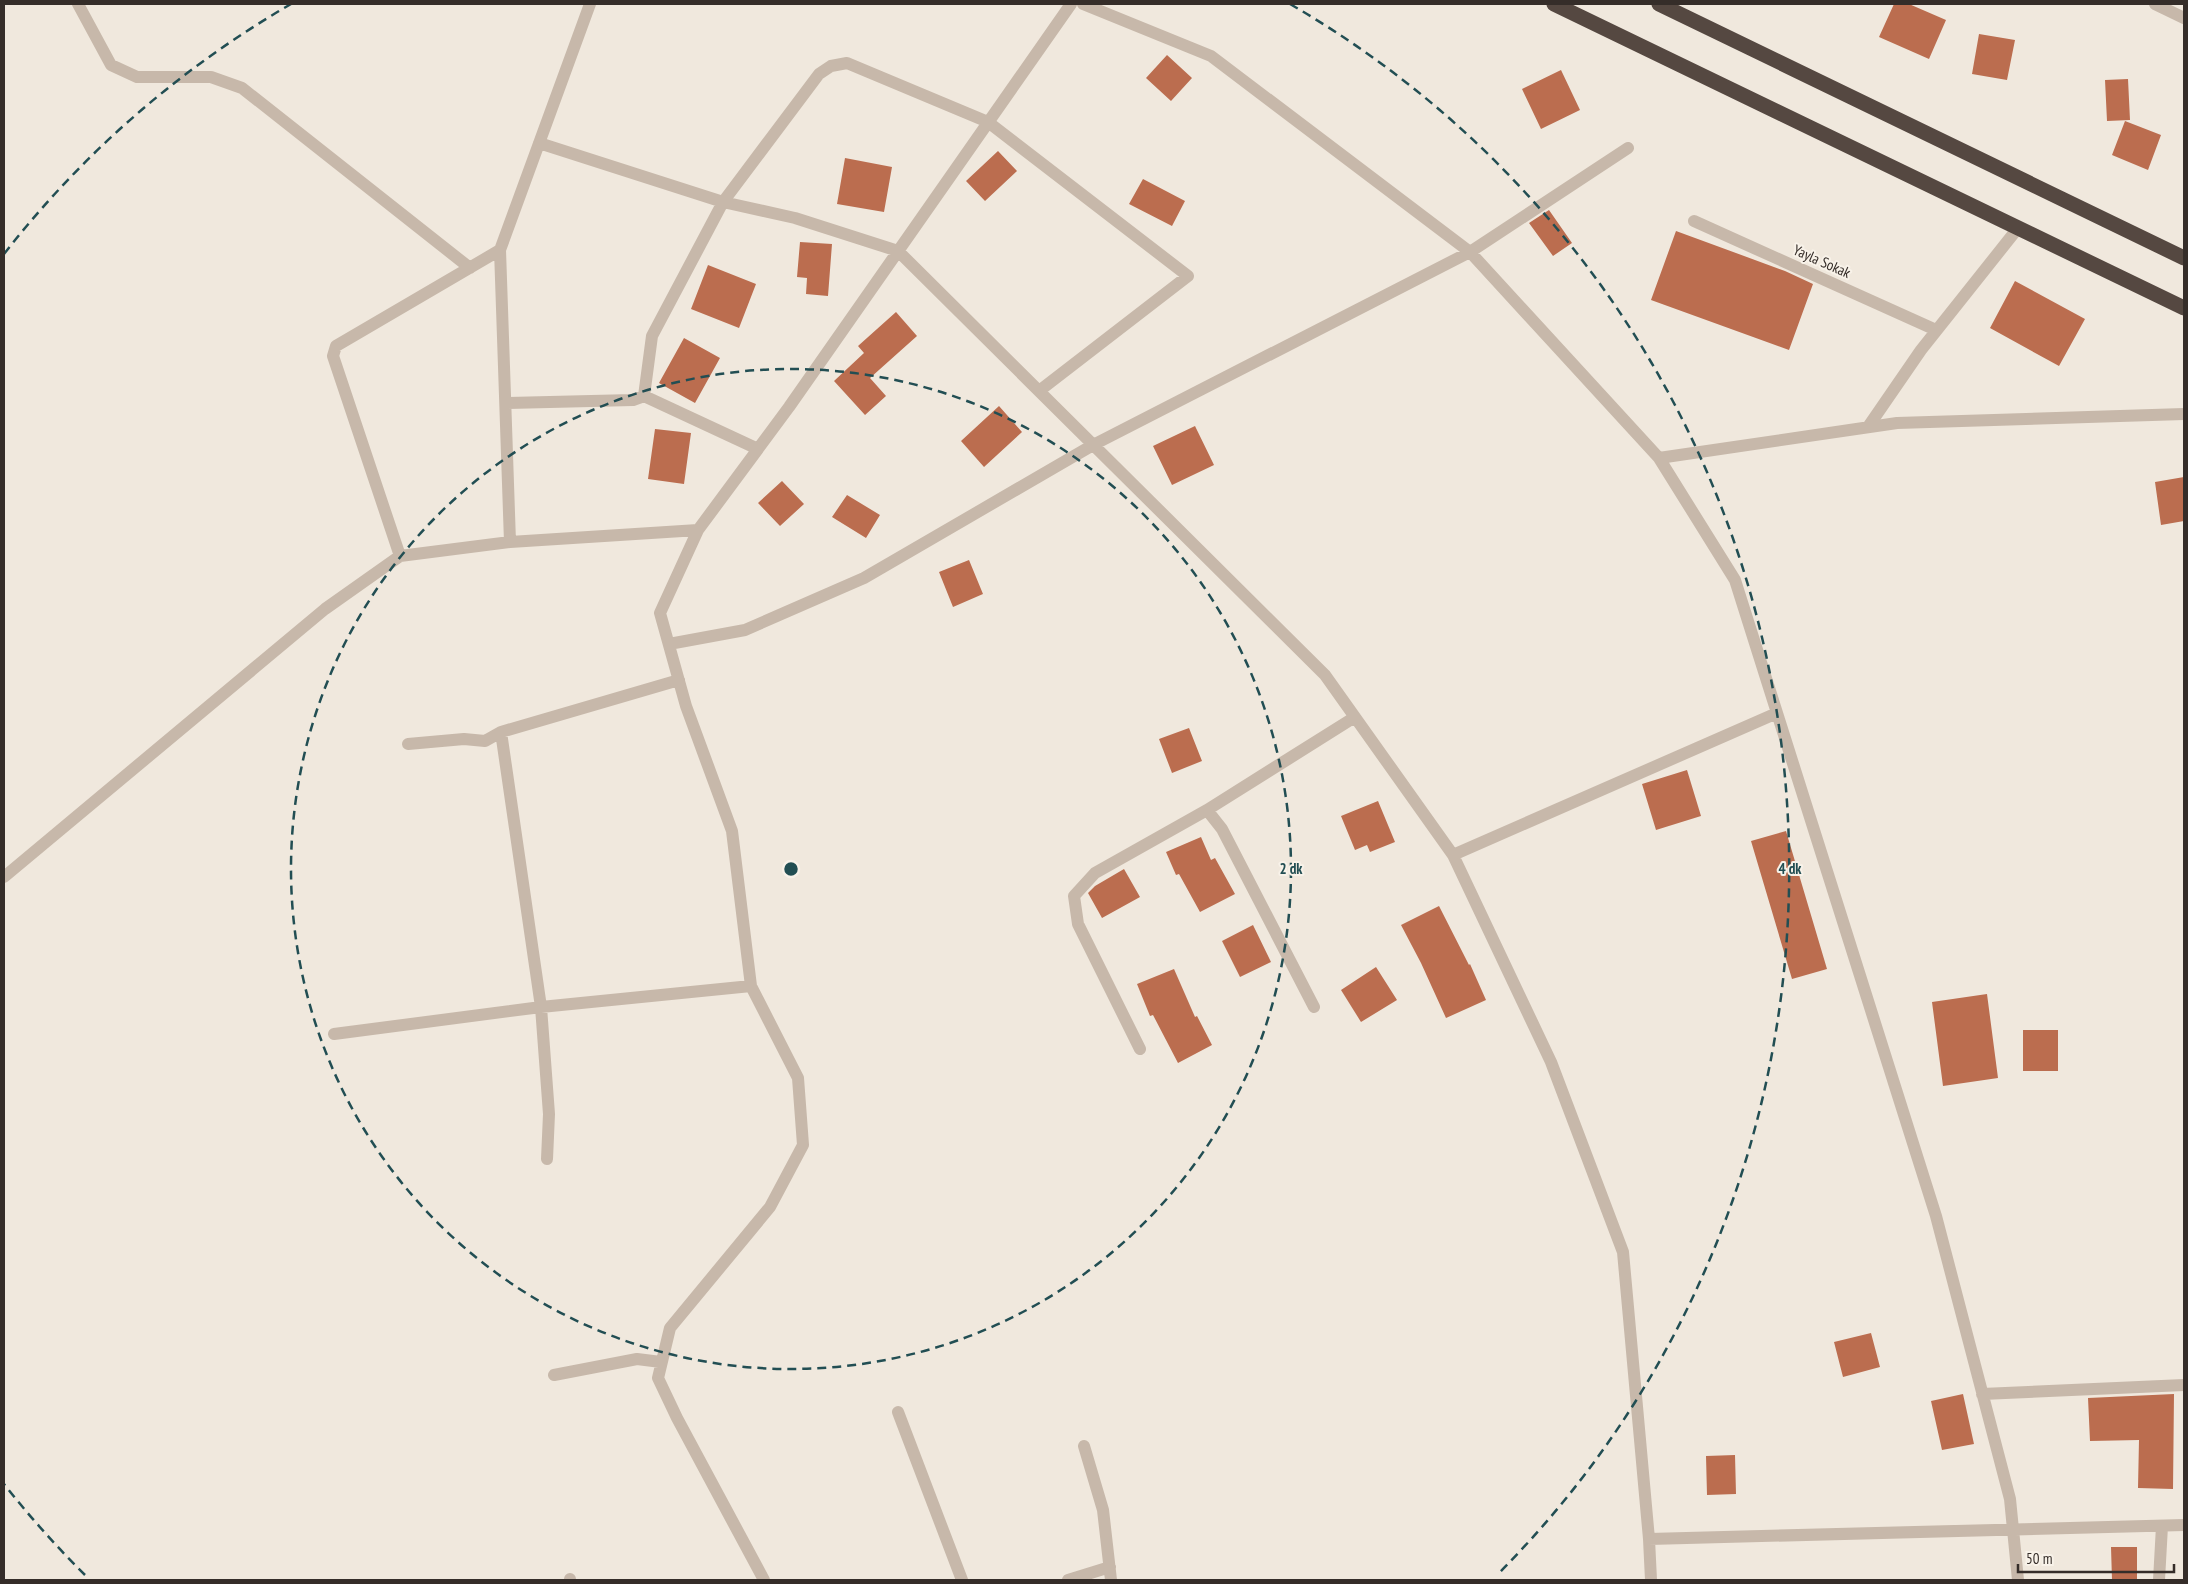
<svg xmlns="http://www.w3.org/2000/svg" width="2188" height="1584" font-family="'PT Sans Narrow',sans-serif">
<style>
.building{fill:#bb6d4f}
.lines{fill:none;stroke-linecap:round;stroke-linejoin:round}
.minor{stroke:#c7b8aa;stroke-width:12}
.highway{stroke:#554841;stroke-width:15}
.ring{fill:none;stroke:#224e53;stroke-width:2.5;stroke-dasharray:9 6}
.labels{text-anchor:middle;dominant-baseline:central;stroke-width:4;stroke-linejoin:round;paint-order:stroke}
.street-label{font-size:15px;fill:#352d29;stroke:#f8f2e9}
.centre{fill:#224e53;stroke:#f8f2e9;stroke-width:2.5}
.ring-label{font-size:15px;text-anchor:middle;font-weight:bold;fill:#224e53;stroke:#f8f2e9;stroke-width:4;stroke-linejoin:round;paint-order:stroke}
</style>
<rect width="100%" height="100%" fill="#f0e8dd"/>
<path class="building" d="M1894 4H1909L1946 20 1929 59 1879 37Z
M1979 34 2015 40 2007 80 1972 74Z
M1167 55 1192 78 1171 101 1146 78Z
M1561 70 1580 110 1541 129 1522 89Z
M2128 79 2130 120 2107 121 2105 80Z
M2125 121 2161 135 2148 170 2112 155Z
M998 151 1017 171 985 201 966 181Z
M845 158 892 167 884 212 837 204Z
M1143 179 1185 201 1172 226 1129 204Z
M1549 210 1572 243 1553 256 1529 223Z
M1676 231 1785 271 1813 284 1789 350 1651 300Z
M800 242 832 244 828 296 806 294 807 278 797 277Z
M708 265 756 284 739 328 691 309Z
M2015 281 2085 319 2059 366 1990 328Z
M896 312 917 336 870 378 886 396 865 415 834 381 864 353 858 346Z
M684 338 720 358 695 403 659 383Z
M999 406 1022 432 984 467 961 441Z
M1195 426 1214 465 1172 485 1153 446Z
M655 429 691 433 684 484 648 479Z
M2184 477V521L2161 525 2155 482Z
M782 481 804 504 780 526 758 503Z
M847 495 880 515 866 538 832 517Z
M969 560 983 594 953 607 939 572Z
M1189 728 1202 761 1172 773 1159 739Z
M1687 770 1701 816 1656 830 1642 784Z
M1378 801 1395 842 1370 852 1367 845 1355 850 1341 816Z
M1786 831 1827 969 1792 979 1751 841Z
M1201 837 1211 860 1215 858 1235 894 1200 912 1179 874 1176 875 1166 852Z
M1124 869 1140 897 1102 918 1088 893 1095 886Z
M1439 906 1469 965 1470 964 1486 1000 1446 1018 1421 963 1401 925Z
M1253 925 1271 962 1240 977 1222 941Z
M1376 967 1397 1000 1361 1022 1341 990Z
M1174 969 1195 1017 1197 1016 1212 1045 1178 1063 1153 1015 1150 1016 1137 984Z
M1987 994 1998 1078 1943 1086 1932 1002Z
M2023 1030H2058V1071H2023Z
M1871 1333 1880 1367 1843 1377 1834 1342Z
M1963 1394 1974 1444 1942 1450 1931 1401Z
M2174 1394 2173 1489 2138 1488 2139 1440 2090 1441 2088 1398Z
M1735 1455 1736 1494 1707 1495 1706 1456Z
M2111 1547H2137V1580H2112Z"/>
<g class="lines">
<path class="minor" d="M78 4 111 65 137 77H211L242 88 470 268
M1083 4 1211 56 1470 252 1659 458 1735 580 1936 1216 2010 1499 2018 1580
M2155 4 2184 18
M539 143 723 202 795 218 898 251 1325 675 1453 855 1551 1062 1623 1252 1649 1539 1651 1580
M1694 221 1936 330
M644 396 652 336 723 202 819 74 831 66 847 63 988 122 1188 276 1039 391
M506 403 633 400 644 396 758 449
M1868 427 1921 350 2018 228
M1659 458 1897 423 2184 414
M510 542 500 250 590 4
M400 556 333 356 336 346 500 250
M669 644 745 630 864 578 1093 445 1470 252 1628 148
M408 744 464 739 485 741 501 732
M1207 810 1222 829 1314 1007
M1453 855 1777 713
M4 877 325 609 400 556 510 542 698 530
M334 1034 541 1007 751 986
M1140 1049 1078 924 1074 896 1095 873 1207 810 1355 717
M547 1159 549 1114 541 1007 501 732 679 680
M554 1375 637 1359 661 1362
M1982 1394 2184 1385
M898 1412 962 1580
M1084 1446 1103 1510 1111 1580
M1649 1539 2184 1525
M570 1579V1580
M764 1580 677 1418 658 1378 670 1328 770 1207 803 1145 798 1078 751 986 732 831 686 706 660 613 698 530 789 407 1071 4
M1068 1580 1110 1567
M2159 1580 2162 1526"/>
<path class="highway" d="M1554 4 2184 308
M1659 4 2184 258"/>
</g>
<g class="ring">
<circle cx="791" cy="869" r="500"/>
<path d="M85 1575A999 999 0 0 1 4 1484M4 254A999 999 0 0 1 291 4M1290 4A999 999 0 0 1 1497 1575"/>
</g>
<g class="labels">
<g class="street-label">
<text transform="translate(1822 261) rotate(24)">Yayla Sokak</text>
</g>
</g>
<circle cx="791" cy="869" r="8" class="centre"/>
<g class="ring-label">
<text x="1291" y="874">2 dk</text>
<text x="1790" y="874">4 dk</text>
</g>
<rect width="2188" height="1584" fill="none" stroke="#352d29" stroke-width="10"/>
<path d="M2018 1564v8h156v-8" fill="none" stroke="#352d29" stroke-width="2.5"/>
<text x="2026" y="1564" font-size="15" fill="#352d29" stroke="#f8f2e9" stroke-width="4" paint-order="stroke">50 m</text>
</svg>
